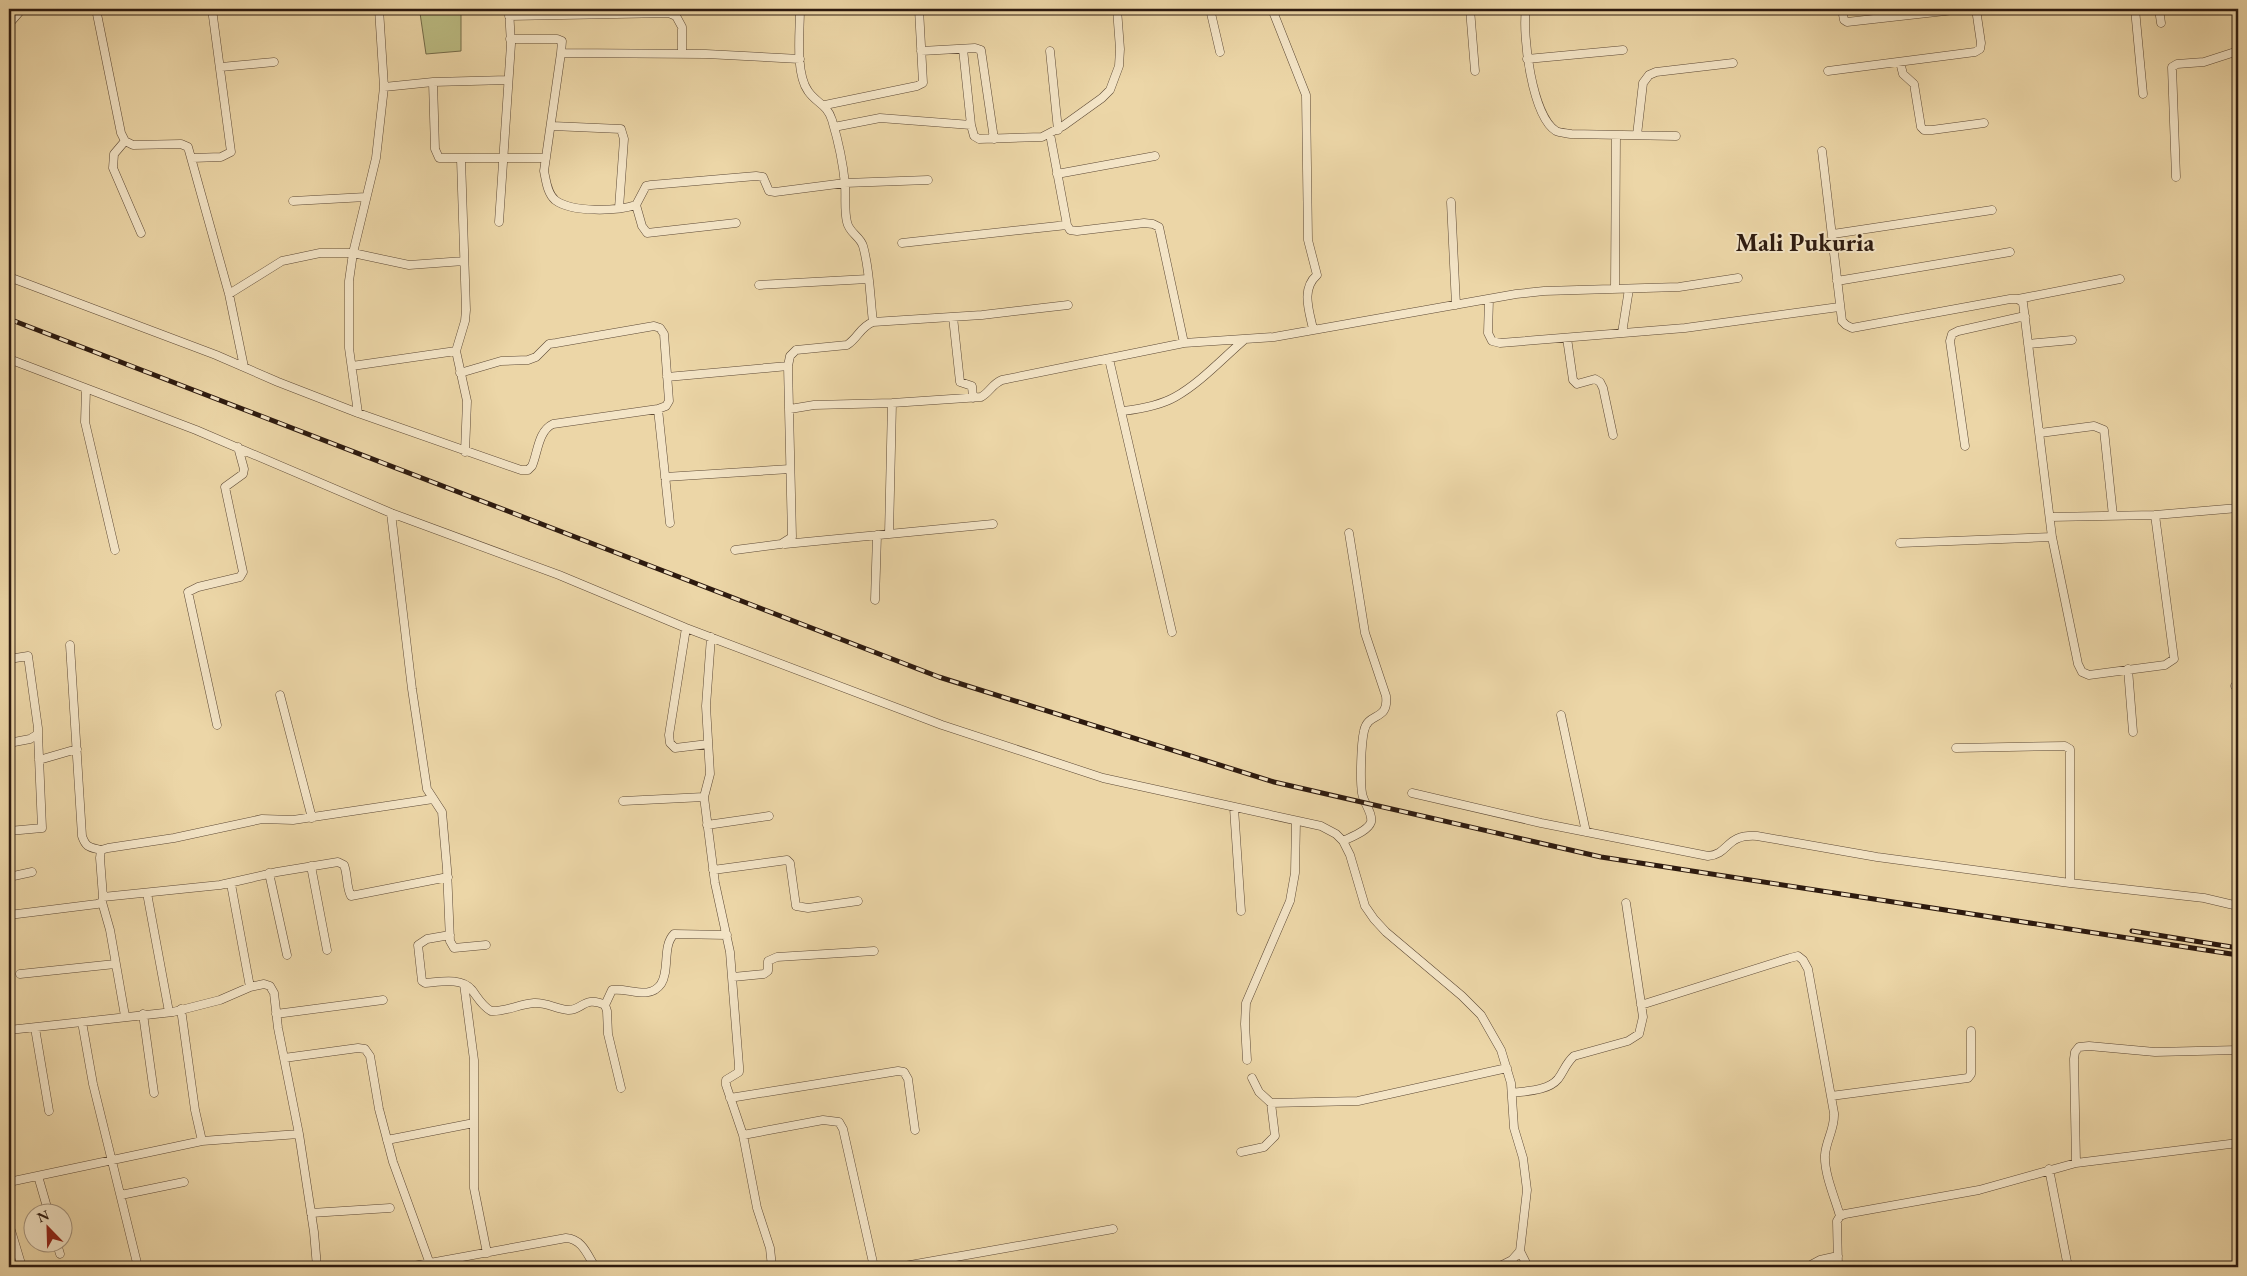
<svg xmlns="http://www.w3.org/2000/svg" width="2247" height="1276" font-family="'EB Garamond',serif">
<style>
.green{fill:#bcbd84;stroke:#746c4a}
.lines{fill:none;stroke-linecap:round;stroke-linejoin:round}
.street-casing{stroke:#5d4935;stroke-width:9}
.street{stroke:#f3e4c6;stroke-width:8}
.rail-casing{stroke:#2d1a0f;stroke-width:5}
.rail{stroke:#f3e4c6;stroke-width:3;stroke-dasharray:9;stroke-linecap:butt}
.labels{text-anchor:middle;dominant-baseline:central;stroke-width:4;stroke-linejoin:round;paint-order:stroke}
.district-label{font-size:25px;font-weight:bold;fill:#2d1a0f;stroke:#f3e4c6}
</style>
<rect width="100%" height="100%" fill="#ecd6a7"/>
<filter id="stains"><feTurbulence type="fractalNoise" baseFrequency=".004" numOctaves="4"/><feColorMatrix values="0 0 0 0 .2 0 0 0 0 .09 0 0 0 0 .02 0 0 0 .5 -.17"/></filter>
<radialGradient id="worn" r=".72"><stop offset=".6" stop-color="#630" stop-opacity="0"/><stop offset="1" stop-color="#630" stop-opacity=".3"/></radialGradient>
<path class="green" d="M461 9V51L426 54 420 13Z"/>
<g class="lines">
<g class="street-casing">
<path id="street" d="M96 9 121 133 125 141 133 145 181 144 188 147 229 294 244 367
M800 9C800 31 795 73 808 91 816 103 827 104 832 120 838 140 843 163 845 184 846 196 844 210 847 222 849 233 860 236 863 246 870 270 870 298 873 322
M1210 9 1220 52
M1272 9 1306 95 1308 240 1317 275C1301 289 1309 310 1313 329
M1470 9 1475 71
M1526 9C1522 35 1532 116 1556 131 1560 133 1566 133 1571 134L1676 136
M1842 9 1844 20 1847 22 1963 9
M2135 9 2143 94
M2159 9 2161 23
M509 16 669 13 676 16 682 27V54
M9 24 22 9
M510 39H557L562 41 561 53
M963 49 971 125 974 136 979 139 1042 137 1063 126 1102 98 1110 90 1119 66 1120 49 1117 9
M921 51 975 48 981 50 994 139
M1050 51 1058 130
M800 59 706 54 561 53 544 171C546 180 547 193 555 200 572 213 617 211 636 205L646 186 651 185 756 176 763 177 769 191 775 192 845 183 928 180
M1527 59 1623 50
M1900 62 1903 74 1914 84 1921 127 1924 130H1932L1984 123
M221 67 274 62
M1828 71 1975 52 1980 49 1981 43 1976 9
M433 82 435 149 439 158H546
M384 87 433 82 508 80
M825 105 917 86 923 83 919 9
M552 126 621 129 624 139 619 208
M834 127 880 118 971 125
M1050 134 1067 225 1070 230 1077 231 1144 223 1153 224 1159 227 1184 343
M1637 135 1643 83 1649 75 1656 72 1733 63
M125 141 114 154 113 168 141 233
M1822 151 1842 321 1846 325 1852 328 2010 299H2018L2023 303 2052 537 2078 664 2082 672 2089 675 2165 665 2174 659 2155 515
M192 158 221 157 231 152 212 9
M461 159 466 310 465 321 456 351 467 401 465 452
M1057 174 1155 156
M2176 177 2172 67 2177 64 2204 62 2238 51
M293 201 366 197
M1451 202 1456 305
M636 205 642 226 647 233 736 223
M499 222 511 44 509 9
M1833 234 1992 210
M902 243 1067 225
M9 277 216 355 278 382 358 413 521 470H528L532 466C538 452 538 431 553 424L658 409 666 406 669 401 664 334 660 328 654 326 556 343 549 344 536 357 528 360 501 361 460 373
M1837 281 2010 252
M759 285 868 279
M1615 289 1616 135
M229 294 282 261 320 253H353L409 265 464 261
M1489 299 1488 333 1492 341 1500 343 1685 328 1839 307
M2018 299 2120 279
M953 317 960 382 972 386 973 398
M1622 333 1629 289
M1567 338 1573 380 1577 384 1595 379 1600 382 1603 388 1613 435
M2028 344 2072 340
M9 359 196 430 391 513 559 575 686 628 942 725 1103 778 1321 826 1336 834 1343 841 1350 855 1365 906 1374 919 1386 932 1462 996 1481 1015 1501 1050 1511 1083 1514 1128 1523 1158 1527 1190 1520 1251 1512 1260 1498 1267
M1109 359 1172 632
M352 366 456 351
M667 377 788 366
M86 389 85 422 115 550
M658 409 670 523
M790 409 814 405 892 403 981 397C990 392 992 384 1002 380L1184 343 1274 337 1516 294 1544 291 1679 287 1738 278
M1123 411C1140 409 1159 406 1175 397 1200 383 1222 359 1244 340
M358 413 349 348V281L353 253 376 158 384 87 379 9
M2040 433 2094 426 2104 430 2113 516
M1965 446 1950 341 1952 334 1958 331 2025 316
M665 477 790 469
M391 513 412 689 427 789 442 812 447 869 450 941 454 948 486 945
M2050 517 2155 515 2238 508
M889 534 892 403
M1900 543 2052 537
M785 544 993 524
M735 550 781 544 792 537 788 366 790 356 796 350 847 345C858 338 860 327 873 322L982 315 1068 305
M875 600 877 535
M686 628 669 735 670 743 675 748 708 744
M711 637 706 706 710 774 704 797 715 883 730 952 739 1066V1072L726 1080V1085L743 1135 757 1208 770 1248 772 1267
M70 645 82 836C86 848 90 847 101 850
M9 659 28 656 38 728V734L30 739 9 743
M2128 669 2133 732
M2235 686H2238
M280 695 312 818
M1561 715 1586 832
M217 725 188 592 198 587 240 577 243 572 225 487 243 474 244 469 238 447
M1956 748 2065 746 2070 749V883
M39 760 77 749
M1412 793 1541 823 1708 856C1730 854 1725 834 1757 836L1877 857 2070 883 2204 898 2238 906
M623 801 704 797
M1234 808 1241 911
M707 825 769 816
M9 831 42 828 38 734
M1343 841C1351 837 1368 831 1371 822 1373 813 1363 802 1362 793 1360 780 1361 744 1364 731 1368 711 1389 722 1386 696L1365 633 1349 533
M311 866 327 950
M713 870 787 860 790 863 796 906 808 908 858 901
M269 873 287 955
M9 877 32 872
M231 884 250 987
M147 893 169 1012
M103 897 220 885 277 872 338 862 344 865C348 875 346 887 351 896L448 877
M102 902 110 930 125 1016
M9 915 97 904 102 902 103 897 100 858 101 850 108 848 174 838 262 819 293 820 433 799
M450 935 427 939 418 945 422 981 425 983C440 982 461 977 472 990 478 998 482 1006 491 1011 506 1012 519 1004 534 1003 546 1002 556 1009 568 1010 581 1011 585 995 605 1005L607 1011 608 1034 621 1088
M20 974 115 964
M733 977 764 974 768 971V961L777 957 874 951
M464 984 474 1060V1188L487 1253
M605 1005 612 990C628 987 649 1001 661 984 670 970 662 946 674 934L727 935
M1641 1005 1790 958 1798 956 1803 960 1808 969 1834 1113C1835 1129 1826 1140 1825 1155 1824 1174 1835 1198 1840 1216
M181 1009 195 1110 202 1141
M143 1014 154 1093
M276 1014 383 1000
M82 1022 93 1084 138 1267
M35 1028 49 1111
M9 1030 173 1012 220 1000 250 987 264 984 270 986 274 993 278 1028 299 1134 314 1232 317 1267
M284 1058 358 1048 365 1049 370 1056 379 1109 393 1162 430 1264
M1247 1060 1245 1024 1246 1003 1290 901 1295 873 1296 821
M1512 1093C1526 1091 1548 1091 1558 1079 1564 1071 1566 1063 1574 1056L1628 1041 1639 1034 1643 1017 1626 903
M1831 1096 1968 1078 1971 1074V1031
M730 1098 898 1071 904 1072 908 1079 915 1130
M1271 1103 1358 1101 1507 1068
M743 1135 823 1120 839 1122 843 1129 874 1267
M387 1140 474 1123
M1241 1152 1264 1147 1275 1136 1271 1103 1259 1092 1252 1078
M2076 1163 2074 1059 2075 1052 2079 1047 2089 1046 2155 1052 2238 1050
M2049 1169 2068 1267
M38 1176 49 1214
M9 1182 202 1141 299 1134
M121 1195 184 1182
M311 1213 390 1208
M9 1224 22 1267
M57 1244 60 1254
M1520 1251 1528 1267
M408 1267 566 1238C582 1239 587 1254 595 1267
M899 1267 1113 1229
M1807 1267 1820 1260 1838 1256
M1838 1267 1837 1221 1840 1216 1845 1214 1979 1190 2076 1163 2238 1143"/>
</g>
<use href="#street" class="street"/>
<g class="rail-casing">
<path id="rail" d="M9 319 939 677 1274 782 1601 857 2238 955
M2132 931 2238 948"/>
</g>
<use href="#rail" class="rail"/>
</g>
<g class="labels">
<g class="district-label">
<text x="1805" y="242">Mali Pukuria</text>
</g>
</g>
<rect width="2247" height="1276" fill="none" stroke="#ecd6a7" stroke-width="30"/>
<rect x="10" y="10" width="2227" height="1256" fill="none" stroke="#2d1a0f" stroke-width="2.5"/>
<rect x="15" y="15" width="2217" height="1246" fill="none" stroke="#2d1a0f"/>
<g transform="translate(48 1228) rotate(337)"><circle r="24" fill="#f3e4c6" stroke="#a4937d"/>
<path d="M0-4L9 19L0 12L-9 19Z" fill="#8f2418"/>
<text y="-8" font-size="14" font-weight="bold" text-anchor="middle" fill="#2d1a0f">N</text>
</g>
<rect width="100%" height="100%" filter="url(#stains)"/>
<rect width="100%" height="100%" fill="url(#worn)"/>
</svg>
